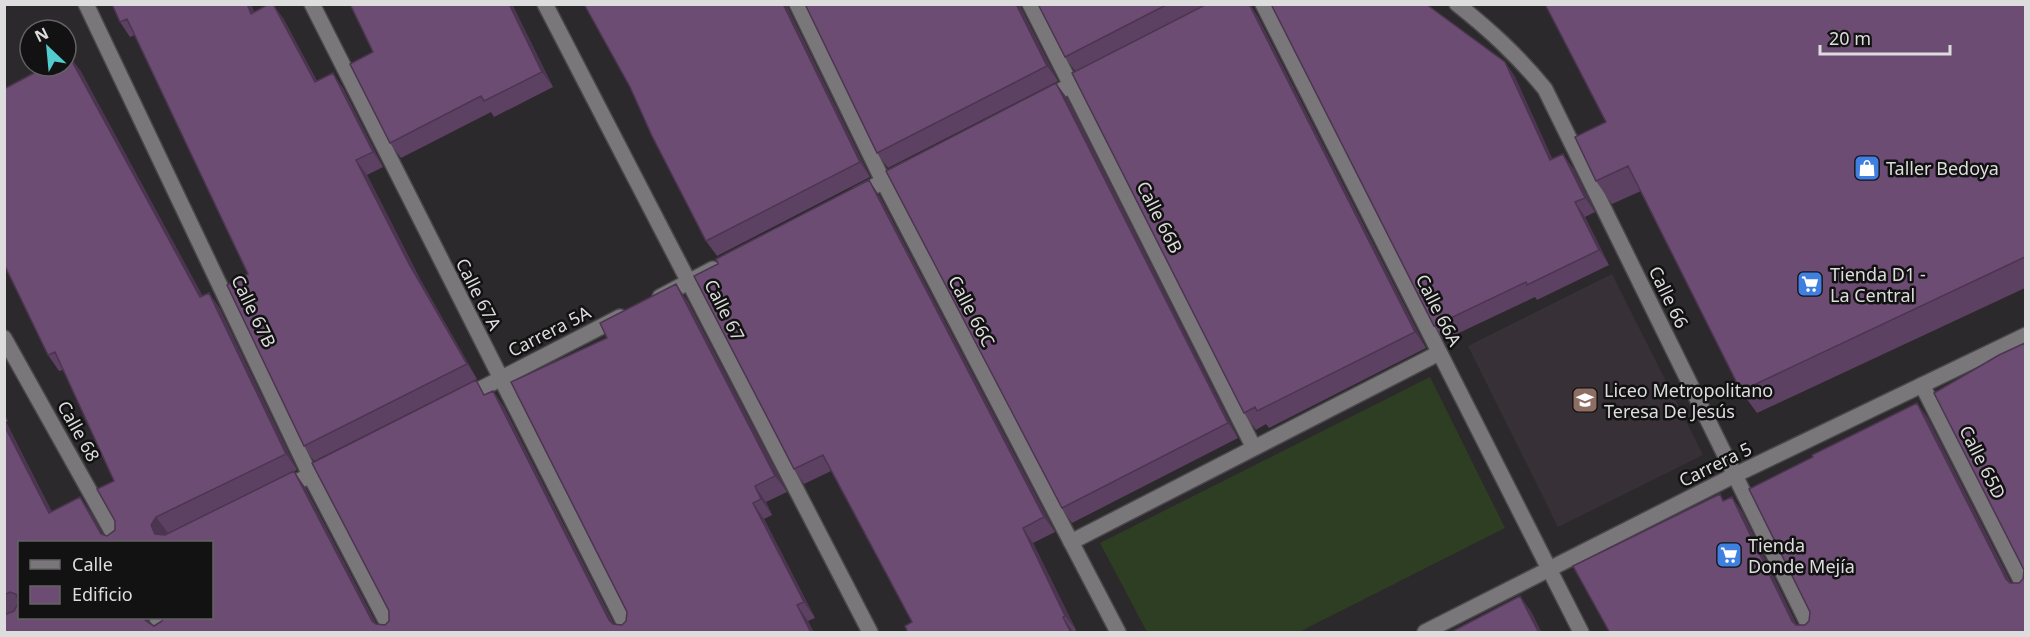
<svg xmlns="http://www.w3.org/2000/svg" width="2030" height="637" font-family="'Noto Sans',sans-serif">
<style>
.built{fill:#373137}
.grass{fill:#2e3e23}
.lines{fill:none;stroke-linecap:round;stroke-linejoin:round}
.service-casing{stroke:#494749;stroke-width:18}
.minor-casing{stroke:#494749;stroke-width:18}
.tertiary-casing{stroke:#494749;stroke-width:18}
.service{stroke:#7a777a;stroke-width:15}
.minor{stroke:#7a777a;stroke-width:15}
.tertiary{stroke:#7a777a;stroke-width:15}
.wall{fill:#5d4162;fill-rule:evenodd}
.shaded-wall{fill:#4c3550}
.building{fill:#6c4c72;stroke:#4c3550;stroke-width:1.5;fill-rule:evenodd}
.labels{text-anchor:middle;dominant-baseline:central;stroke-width:5;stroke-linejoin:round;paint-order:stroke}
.poi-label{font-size:18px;fill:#deddde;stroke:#131213;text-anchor:start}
.street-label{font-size:18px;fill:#deddde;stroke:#131213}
</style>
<rect width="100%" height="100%" fill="#2b292b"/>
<path class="built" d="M1612 274 1703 455 1558 527 1468 346Z"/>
<path class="grass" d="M1430 377 1505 528 1299 632H1147L1100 543Z"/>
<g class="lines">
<g class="service-casing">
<path id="service" d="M1030 4 1254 448
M1071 542 1439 353"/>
</g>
<g class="minor-casing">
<path id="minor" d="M86 4 310 475 392 632
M312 4 629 632
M545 4 870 632
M797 4 883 181 1118 632
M1263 4 1581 632
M1457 4C1491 31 1517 55 1545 89L1812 632
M1044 99 1095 73
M857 195 908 169
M660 297 713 269
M4 338 118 542
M1922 385 2026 590
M465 397 620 317
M283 489 334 463
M157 618 165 632"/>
</g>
<g class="tertiary-casing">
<path id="tertiary" d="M1425 632 1735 475 2026 335"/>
</g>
<use href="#service" class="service"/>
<use href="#minor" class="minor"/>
<use href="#tertiary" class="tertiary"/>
</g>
<path class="wall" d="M112 4 254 12 283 18 317 81 343 88 383 167 367 175 420 279 477 379 314 461 304 446 248 274 135 35 130 37 120 22Z
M350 4H512L553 87 494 117 491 112 401 158 390 143 373 52Z
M584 4H788V8L870 177 717 256 706 241 630 87Z
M805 4H1021V8L1058 81 888 168 877 153Z
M1038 4H1250L1258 17 1426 348 1269 428 1266 424 1256 430 1244 413 1075 71 1065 57Z
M2025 4V288L1757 413 1741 391 1641 191 1612 204 1596 181 1575 137Z
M1505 62 1515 77 1552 159 1573 168 1595 212 1585 217 1609 265 1537 300 1535 297 1444 340 1434 326Z
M80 70 202 296 209 293 220 309 297 470 167 534 305 487 377 625H385L389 621 486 394 493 391 504 407 614 624 622 625 626 621 687 300 787 492 766 502 772 515 764 519 815 618 808 621 814 633H4V414L8 421 6 422 52 512 80 497 91 513 103 535 107 536 115 530 114 481 63 370 59 371 48 355ZM212 543 162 621 154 626 150 623 147 619 148 618H20Z
M1067 98 1238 438 1072 523 1062 508Z
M879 195 1055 532 1033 543 1076 630 1074 632V633H908L912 622 831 471 804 484 794 469Z"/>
<path class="shaded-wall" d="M247 4H251L262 29 251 14Z
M273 4 283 18 325 97 315 82Z
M509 4H512L553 87 542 72Z
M783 4H788V8L870 177 860 162Z
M1016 4H1021V8L1058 81 1047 66Z
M1249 4 1258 17 1426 348 1415 332Z
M68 54 80 70 212 313 200 297Z
M1505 62 1515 77 1560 175 1550 160Z
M333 73 343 88 383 167 373 152Z
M1056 83 1067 98 1238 438 1228 423Z
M1563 154 1573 168 1595 212 1585 198Z
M356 160 367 175 420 279 477 379 467 364 409 264Z
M869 180 879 195 1055 532 1044 517Z
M1575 202 1585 217 1609 265 1599 250Z
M676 284 687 300 787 492 775 476Z
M209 293 220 309 297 470 286 454Z
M493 391 504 407 618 633 609 620Z
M1917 403 1928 418 2017 594 2006 579Z
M4 420 6 422 60 529 49 513 4 425Z
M294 471 305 487 381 633 372 621Z
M755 486 766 502 772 515 761 499Z
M80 497 91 513 108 543 101 534Z
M1732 497 1743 513 1801 633 1792 621Z
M753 503 764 519 815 618 804 602Z
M156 517 168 533 162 541 155 534 151 525Z
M1023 528 1033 543 1076 630 1065 616Z
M1520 596 1531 611 1542 633H1539Z
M797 605 808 621 814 633H811Z
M1063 617 1074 633H1071Z
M144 618H148L147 619 154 633Z"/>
<path class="building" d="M112 4H247L251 14 269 4H273L315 82 333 73 373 152 356 160 409 264 467 364 304 446 227 285 248 274 127 19 120 22Z
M350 4H509L542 72 484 101 481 96 390 143 350 64 373 52Z
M584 4H783L860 162 706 241 652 136 630 87Z
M805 4H1016L1047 66 877 153Z
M1038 4H1168L1065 57Z
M1207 4H1249L1415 332 1257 411 1255 407 1244 413 1072 73Z
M1271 4H1426L1505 62 1550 160 1563 154 1585 198 1575 202 1599 250 1527 285 1526 282 1434 326Z
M1545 4H2025V257L1741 391 1628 166 1596 181 1575 137 1606 122Z
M68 54 200 297 209 293 286 454 156 517 151 525 155 534 165 535 294 471 372 621 376 624 385 625 389 621V611L312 463 476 380 484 395 493 391 609 620 613 624 622 625 626 621 627 612 511 382 607 338 600 323 676 284 775 476 755 486 761 499 753 503 804 602 797 605 811 633H4V615L14 611 19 602 16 594 10 592 4 595V425L49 513 80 497 101 534 107 536 115 530V521L97 489 114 481 55 352 48 355 4 264V89L47 66H66V56ZM20 543H212V618H163L162 621 154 626 146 621 144 618H20Z
M1056 83 1228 423 1062 508 886 171Z
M869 180 1044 517 1023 528 1065 616 1063 617 1071 633H908L905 626 912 622 823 455 794 469 694 276 718 264 716 259Z
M2025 343V633H1610L1573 566 1720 494 1723 501 1732 497 1792 621 1796 625H1805L1809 621 1810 612 1749 489 1813 457 1812 455 1917 403 2006 579 2010 583H2019L2023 579 2024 570 1934 393 1999 355Z
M1520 596 1539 633H1449Z"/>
<defs>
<g id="shop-square" transform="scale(1.35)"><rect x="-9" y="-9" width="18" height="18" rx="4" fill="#3f7fe0" stroke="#131213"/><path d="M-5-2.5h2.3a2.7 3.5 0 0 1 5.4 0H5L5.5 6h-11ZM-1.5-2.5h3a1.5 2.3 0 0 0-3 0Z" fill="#fff"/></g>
<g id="supermarket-square" transform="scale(1.35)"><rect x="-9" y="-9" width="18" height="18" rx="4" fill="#3f7fe0" stroke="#131213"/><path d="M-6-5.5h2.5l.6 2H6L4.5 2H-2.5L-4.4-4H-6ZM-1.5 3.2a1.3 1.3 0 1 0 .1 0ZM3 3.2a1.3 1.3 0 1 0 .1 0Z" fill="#fff"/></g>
<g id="school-square" transform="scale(1.35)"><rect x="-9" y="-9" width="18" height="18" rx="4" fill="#8d6e63" stroke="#131213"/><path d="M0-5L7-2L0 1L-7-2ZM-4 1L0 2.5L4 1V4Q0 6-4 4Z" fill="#fff"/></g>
</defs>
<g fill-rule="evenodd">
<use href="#shop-square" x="1867" y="168"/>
<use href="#supermarket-square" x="1810" y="284"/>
<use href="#school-square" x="1585" y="400"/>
<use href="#supermarket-square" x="1729" y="555"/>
</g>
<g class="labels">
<g class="poi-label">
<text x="1886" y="168">Taller Bedoya</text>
<text x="1830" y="274">Tienda D1 -<tspan x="1830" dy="21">La Central</tspan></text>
<text x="1604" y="390">Liceo Metropolitano<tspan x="1604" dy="21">Teresa De Jesús</tspan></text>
<text x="1748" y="545">Tienda<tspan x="1748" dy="21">Donde Mejía</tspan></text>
</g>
<g class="street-label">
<text transform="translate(1160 217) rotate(63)">Calle 66B</text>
<text transform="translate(479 294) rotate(63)">Calle 67A</text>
<text transform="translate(1669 297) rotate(64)">Calle 66</text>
<text transform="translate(725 310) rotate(63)">Calle 67</text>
<text transform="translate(1439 310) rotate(63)">Calle 66A</text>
<text transform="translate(254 311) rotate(64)">Calle 67B</text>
<text transform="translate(972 311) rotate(62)">Calle 66C</text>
<text transform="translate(549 331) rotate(-27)">Carrera 5A</text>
<text transform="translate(79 431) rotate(61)">Calle 68</text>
<text transform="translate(1983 462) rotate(63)">Calle 65D</text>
<text transform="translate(1715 464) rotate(-26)">Carrera 5</text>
</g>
</g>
<rect width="2030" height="637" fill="none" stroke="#deddde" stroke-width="12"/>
<rect x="18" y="541" width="195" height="78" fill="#131213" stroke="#646364" stroke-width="1.5"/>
<rect x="30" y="560" width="30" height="9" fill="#7a777a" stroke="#646364" stroke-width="1.5"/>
<text x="72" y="571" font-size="18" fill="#deddde">Calle</text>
<rect x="30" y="586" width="30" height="18" fill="#6c4c72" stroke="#646364" stroke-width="1.5"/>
<text x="72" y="601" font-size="18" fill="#deddde">Edificio</text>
<g transform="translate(48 48) rotate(334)"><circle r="28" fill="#131213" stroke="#646364" stroke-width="1.5"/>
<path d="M0-4.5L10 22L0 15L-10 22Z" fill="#52cdce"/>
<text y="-9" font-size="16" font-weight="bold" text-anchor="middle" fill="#deddde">N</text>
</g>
<path d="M1820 45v9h130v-9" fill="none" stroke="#deddde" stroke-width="3"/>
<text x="1829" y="45" font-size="18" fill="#deddde" stroke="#131213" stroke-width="4.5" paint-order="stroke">20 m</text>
</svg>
